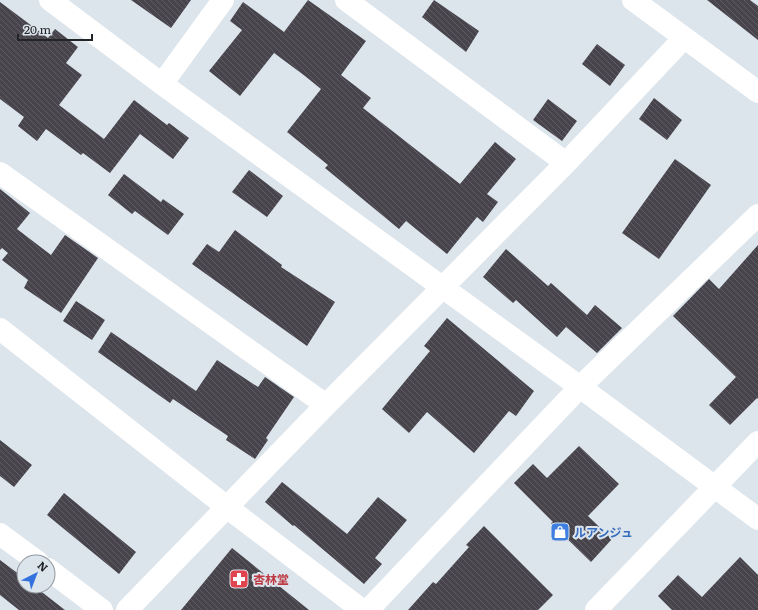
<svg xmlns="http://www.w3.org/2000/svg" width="758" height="610" font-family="Literata,'Noto Sans JP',serif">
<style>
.building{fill:url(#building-back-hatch)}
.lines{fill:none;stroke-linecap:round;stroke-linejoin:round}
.minor{stroke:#fff;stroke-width:22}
.labels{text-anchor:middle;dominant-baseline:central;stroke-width:4;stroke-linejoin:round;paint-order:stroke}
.shop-label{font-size:12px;font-weight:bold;fill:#366cbe;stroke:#dce4ec;text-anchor:start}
.health-label{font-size:12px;font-weight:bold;fill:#be3a42;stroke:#dce4ec;text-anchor:start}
</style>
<defs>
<pattern id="building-back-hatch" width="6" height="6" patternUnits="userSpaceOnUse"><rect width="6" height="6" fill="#47444c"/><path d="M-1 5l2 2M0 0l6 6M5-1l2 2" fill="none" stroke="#5f5c63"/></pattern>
</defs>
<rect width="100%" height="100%" fill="#dce4ec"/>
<path class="building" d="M131 0H191L171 28Z
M308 0 366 41 341 75 371 98 363 108 460 184 495 142 516 159 487 194 498 202 483 222 477 217 447 254 406 221 399 229 325 168 328 165 287 132 321 89 305 76 274 53 240 96 209 71 242 30 230 21 243 2 284 32Z
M434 0 479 31 466 52 422 17Z
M707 0H750L758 6V40Z
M0 2 48 38 55 29 78 47 66 63 82 75 59 105 104 139 134 100 167 125 169 123 189 138 173 159 140 134 110 173 83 153 81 155 46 129 37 141 18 126 24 117 0 99Z
M597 44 625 65 610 86 582 64Z
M654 98 682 120 667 140 639 119Z
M548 99 577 121 562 141 533 120Z
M675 159 711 185 659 259 622 233Z
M249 170 283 196 267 217 232 192Z
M124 174 161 202 163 199 184 214 168 235 135 211 132 214 108 195Z
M0 189 30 213 17 229 51 255 65 235 98 258 61 313 24 288 28 280 2 260 8 253 2 248 0 250Z
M235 230 282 265 281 267 335 302 307 346 192 264 207 244 219 252Z
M758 245V399L757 398 730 425 709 405 736 377 673 316 709 279 719 289Z
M506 249 548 286 551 283 587 315 595 305 622 328 597 353 566 327 557 337 516 300 513 303 483 277Z
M76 301 105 320 92 340 63 321Z
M447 318 534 391 516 416 509 411 474 453 427 412 409 433 382 409 430 351 424 346Z
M111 332 196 391 217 360 258 387 265 377 294 397 266 438 268 440 255 459 226 440 228 436 173 399 170 403 98 352Z
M0 440 32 465 14 487 0 476Z
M579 446 619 484 588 516 612 539 591 562 551 523 553 522 514 483 533 464 547 478Z
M282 482 347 534 378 497 407 520 375 558 382 564 364 584 294 525 293 526 265 502Z
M64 493 136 552 119 574 47 515Z
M484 526 553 595 538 610H408L433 582 436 584 469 547 466 545Z
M232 548 309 610H181Z
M740 557 758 575V610H672L658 596 678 575 702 597Z
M0 560 24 578V586H34L65 610H19L0 595Z"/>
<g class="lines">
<path class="minor" d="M50 0 162 84 580 387 758 519
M346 0 566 163
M633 0 758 92
M162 84 223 0
M0 173 326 405
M0 329 228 508 362 610
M0 534 38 562
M48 569 102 610
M127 610 326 405 566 163 684 38
M368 610 580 387 758 215
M596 610 758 442"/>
</g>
<defs>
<g id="shop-square" transform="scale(1)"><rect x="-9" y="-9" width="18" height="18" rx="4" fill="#3f7fe0" stroke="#dce4ec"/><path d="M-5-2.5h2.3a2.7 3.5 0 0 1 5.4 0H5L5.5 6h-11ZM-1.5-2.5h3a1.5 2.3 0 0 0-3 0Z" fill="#fff"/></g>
<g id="pharmacy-square" transform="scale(1)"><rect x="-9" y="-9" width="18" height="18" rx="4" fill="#e0444e" stroke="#dce4ec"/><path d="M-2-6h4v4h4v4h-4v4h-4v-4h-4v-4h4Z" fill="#fff"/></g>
</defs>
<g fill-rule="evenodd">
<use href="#shop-square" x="560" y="532"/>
<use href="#pharmacy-square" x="239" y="579"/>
</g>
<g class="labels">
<g class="shop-label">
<text x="574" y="532">ルアンジュ</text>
</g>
<g class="health-label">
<text x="253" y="579">杏林堂</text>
</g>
</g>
<g transform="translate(36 574) rotate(42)"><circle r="19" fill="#dce4ec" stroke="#92989e"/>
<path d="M0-3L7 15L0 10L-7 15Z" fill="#3371df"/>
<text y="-6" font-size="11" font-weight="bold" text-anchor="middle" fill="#222528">N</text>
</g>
<path d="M18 34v6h74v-6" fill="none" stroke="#222528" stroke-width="2"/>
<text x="24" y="34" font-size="12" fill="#222528" stroke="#dce4ec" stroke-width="3" paint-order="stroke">20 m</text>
</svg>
